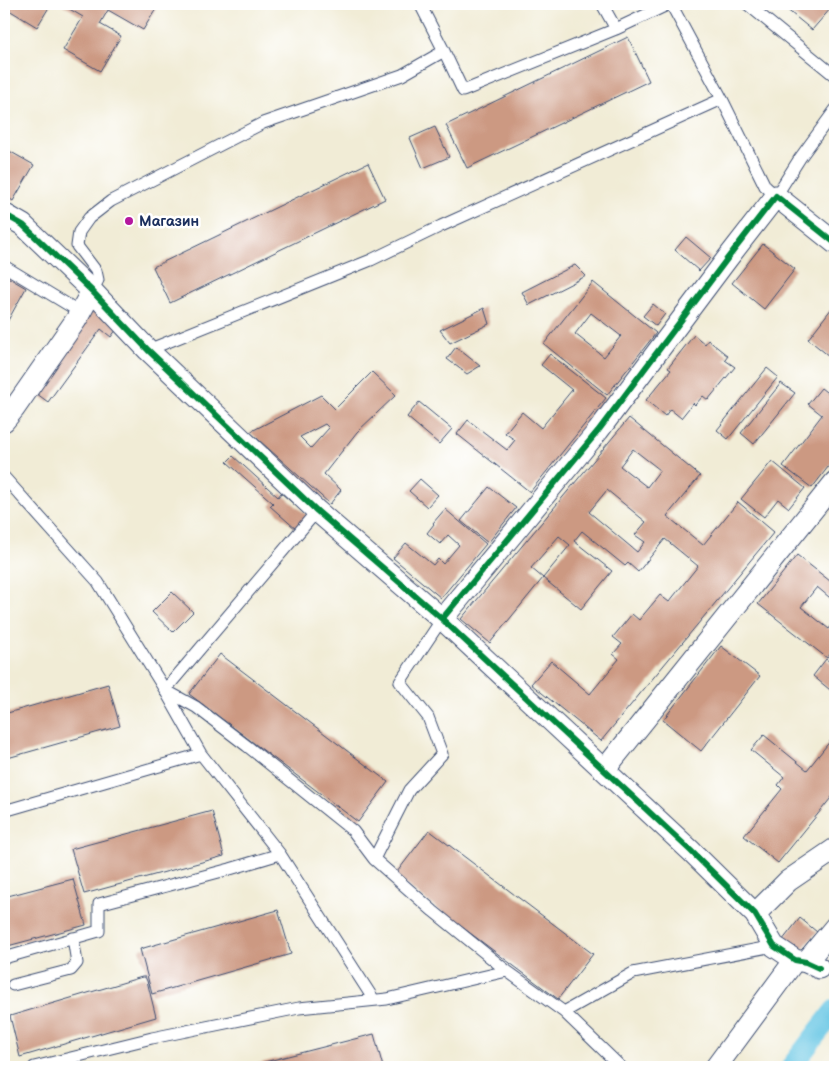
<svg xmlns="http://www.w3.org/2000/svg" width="839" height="1071" font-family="'Balsamiq Sans',sans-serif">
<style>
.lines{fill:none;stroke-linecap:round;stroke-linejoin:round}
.canal{stroke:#66c6e4;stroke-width:21}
.building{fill:#cc9982;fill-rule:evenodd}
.lane-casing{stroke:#3b4b70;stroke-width:13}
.street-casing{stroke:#3b4b70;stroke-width:23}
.lane{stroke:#fff;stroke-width:11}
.street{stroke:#fff;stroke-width:21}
.cycleway-casing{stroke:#fff;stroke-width:9}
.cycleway{stroke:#00873e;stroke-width:6}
.poi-dot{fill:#b5179e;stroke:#fff;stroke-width:2}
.labels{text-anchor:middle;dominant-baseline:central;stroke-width:5;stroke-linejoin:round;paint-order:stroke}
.poi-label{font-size:15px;font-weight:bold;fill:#1b2f5e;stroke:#fff;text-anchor:start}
</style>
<rect width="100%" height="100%" fill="#fff"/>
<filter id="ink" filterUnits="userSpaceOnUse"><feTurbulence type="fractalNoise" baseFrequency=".02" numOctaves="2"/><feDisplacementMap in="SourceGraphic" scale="10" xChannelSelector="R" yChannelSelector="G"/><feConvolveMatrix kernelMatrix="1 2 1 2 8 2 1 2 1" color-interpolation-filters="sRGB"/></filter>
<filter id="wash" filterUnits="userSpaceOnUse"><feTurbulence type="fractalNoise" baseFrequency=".0096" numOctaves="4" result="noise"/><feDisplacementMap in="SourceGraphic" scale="20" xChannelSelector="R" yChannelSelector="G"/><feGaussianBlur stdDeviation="1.12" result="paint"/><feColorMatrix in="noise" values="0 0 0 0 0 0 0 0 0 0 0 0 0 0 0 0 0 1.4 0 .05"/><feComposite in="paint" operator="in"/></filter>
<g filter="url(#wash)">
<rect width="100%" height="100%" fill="#f1ecd6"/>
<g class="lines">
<path class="canal" d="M791 1067 835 1010"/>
</g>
<g id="blocks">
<path class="building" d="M5 4H51L37 27 4 7Z
M61 4H159L143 30 108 10 100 24 121 36 100 71 63 50 83 17Z
M780 4H825L831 8 812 30Z
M628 37 649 81 467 168 446 125Z
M435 127 449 157 423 168 410 138Z
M4 148 34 165 13 201 4 195Z
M368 163 385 199 170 303 153 267Z
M686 237 711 258 699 271 675 250Z
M763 244 795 269 764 309 732 283Z
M575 265 586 276 529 305 522 292Z
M4 275 26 288 6 324 4 323Z
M593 282 656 333 607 395 544 344ZM591 313 621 336 604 357 575 334Z
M653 304 665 314 656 326 643 316Z
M835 304V361L808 339Z
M94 308 119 326 111 337 101 329 48 402 33 391Z
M484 308 489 324 450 343 440 330Z
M694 335 705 344 708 340 728 356 725 360 735 367 708 400 703 396 695 405 693 403 681 418 670 409 665 416 646 400 671 370 668 368Z
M456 347 480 366 467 374 447 359Z
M550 354 606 398 530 492 457 434 468 420 507 450 515 440 505 433 522 412 541 428 572 390 541 365Z
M767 368 778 377 728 439 717 430Z
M372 372 396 395 357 432 324 474 341 490 330 504 250 432 321 395 335 409ZM325 424 329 428 311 448 300 437Z
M781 383 795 393 754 444 741 433Z
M821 388 835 399V458L812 488 783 466 822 415 808 404Z
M419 402 452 429 439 444 407 417Z
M629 418 700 476 667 516 703 545 738 502 774 532 601 741 531 684 551 661 590 694 619 659 613 654 622 644 613 637 632 614 639 620 660 595 669 602 698 566 665 539 638 572 628 563 625 566 582 531 574 541 612 571 581 609 543 578 570 545 559 536 531 568 543 578 490 643 461 619ZM633 449 660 470 647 487 620 466ZM607 490 646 522 635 535 645 542 637 552 589 512Z
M233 456 278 497 281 493 309 517 297 530 270 506 273 503 227 462Z
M772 461 805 488 789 508 778 499 764 517 741 499Z
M420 479 438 495 427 507 409 491Z
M489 487 516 508 488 543 461 521Z
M835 500V513L829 508Z
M445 509 486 544 441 598 393 558 406 543 433 565 438 559 443 564 459 545 448 535 440 544 427 533 434 524 433 523Z
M797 555 835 585V602L817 587 801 607 829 629 835 621V648L827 658 758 604Z
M172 592 193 612 173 632 152 612Z
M721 646 760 676 701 751 663 720Z
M220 654 388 782 358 822 189 694Z
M826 659 835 666V694L813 676Z
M108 684 120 726 4 759V714Z
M764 735 807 770 835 735V793L778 863 744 836 782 789 778 785 784 777 751 750Z
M212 811 224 856 84 894 71 849Z
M429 830 593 954 558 999 394 876Z
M73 879 86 925 4 947V897Z
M278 910 291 954 152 994 140 949Z
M800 918 817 932 798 954 782 941Z
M142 977H145L147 981 156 1017 20 1057 10 1016Z
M374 1034 383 1067H245Z"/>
</g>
</g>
<g filter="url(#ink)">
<use href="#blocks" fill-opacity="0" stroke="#3b4b70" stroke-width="1"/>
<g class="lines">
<g class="lane-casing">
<path id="lane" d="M420 4 444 51 463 91 616 29 669 4
M602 4 616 29
M747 4 835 76
M722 99 765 186 776 196 800 158 835 110
M4 266 80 312
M92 291 98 280 96 271 77 246 79 232 89 218 111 201 263 123 402 75 444 51
M148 350 371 260 441 226 722 99 671 4
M4 477 98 582 165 690 317 511
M442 619 400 682 428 717 442 754 409 790 374 859 433 911 507 971 564 1012 621 1067
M165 690 196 707 247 746 353 831 374 859
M166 692 201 754
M4 811 201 754 280 854
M4 958 99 931V904L230 869 280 854 374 1000
M13 985 71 970 77 963 73 938
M564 1012 633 973 774 946
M4 1066 5 1067
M34 1067 152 1038 299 1008 387 999 507 971"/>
</g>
<g class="street-casing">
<path id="street" d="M4 214 23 225 92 291 148 350 317 511 442 619 691 851 755 914 774 946 795 960 806 962 819 968
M4 421 14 409 76 320 92 291
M442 619 598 431 727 259 776 196 835 243
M605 769 835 482
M755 914 788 881 835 849
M806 962 835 927
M716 1067 795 960"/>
</g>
<use href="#lane" class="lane"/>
<use href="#street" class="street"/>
<g class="cycleway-casing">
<path id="cycleway" d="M4 214 23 225 92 291 148 350 317 511 442 619 691 851 755 914 774 946 795 960 806 962 819 968
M442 619 598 431 727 259 776 196 835 243"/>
</g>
<use href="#cycleway" class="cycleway"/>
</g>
</g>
<circle class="poi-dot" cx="129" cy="221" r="5"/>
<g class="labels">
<g class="poi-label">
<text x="139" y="221">Магазин</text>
</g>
</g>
<rect width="839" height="1071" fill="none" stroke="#fff" stroke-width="20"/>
</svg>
